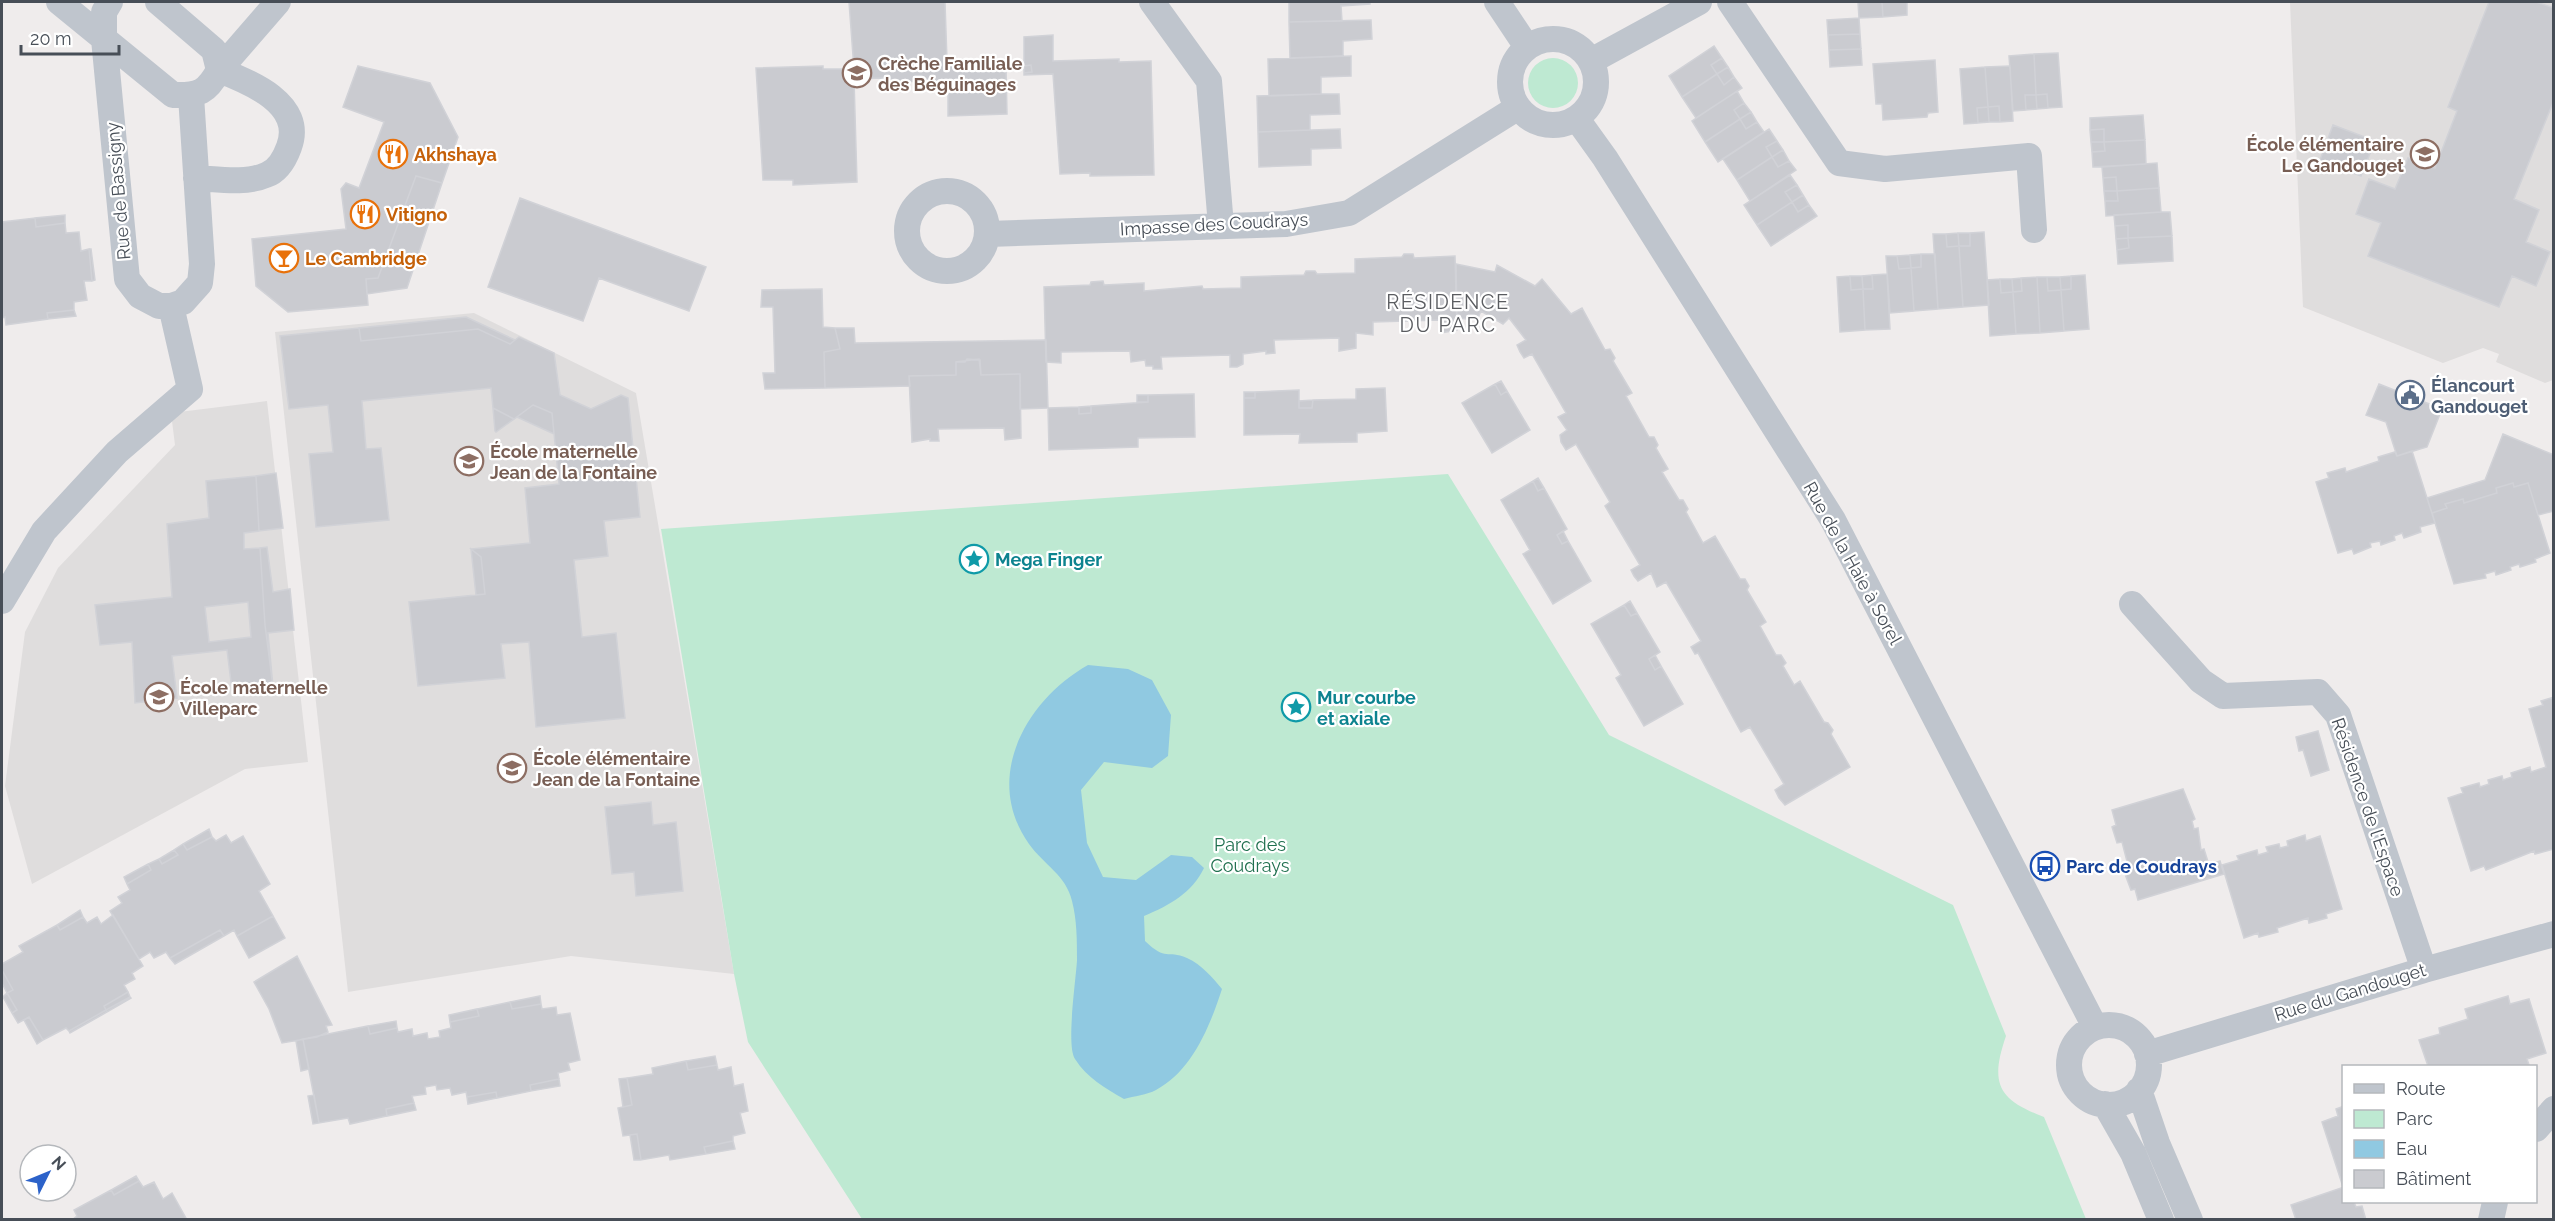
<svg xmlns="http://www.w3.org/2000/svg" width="2555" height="1221" font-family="Raleway,sans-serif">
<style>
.education{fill:#dfdddd}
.green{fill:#bee9d2}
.water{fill:#90c9e1}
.building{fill:#cacbd0;stroke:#d1d2d7;stroke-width:1.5;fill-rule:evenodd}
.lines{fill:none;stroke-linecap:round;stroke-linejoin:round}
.minor{stroke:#bfc5cd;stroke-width:26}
.labels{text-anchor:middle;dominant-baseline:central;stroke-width:4.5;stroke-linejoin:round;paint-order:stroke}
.education-label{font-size:18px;font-weight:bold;fill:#785e54;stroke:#fff;text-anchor:start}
.food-label{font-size:18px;font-weight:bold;fill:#c56008;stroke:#fff;text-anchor:start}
.street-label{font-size:18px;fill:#474e57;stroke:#fff}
.service-label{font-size:18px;font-weight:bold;fill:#4e5e75;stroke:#fff;text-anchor:start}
.culture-label{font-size:18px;font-weight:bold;fill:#0d838f;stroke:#fff;text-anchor:start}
.park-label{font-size:18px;fill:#20704f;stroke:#fff}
.transit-label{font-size:18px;font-weight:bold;fill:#164399;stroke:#fff;text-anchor:start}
.neighbourhood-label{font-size:20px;letter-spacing:1.5px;fill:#5a5c60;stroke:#fff}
</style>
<rect width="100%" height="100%" fill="#efecec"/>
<path class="education" d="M2290 2H2553V380L2545 383 2496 362 2499 354 2483 348 2443 363 2303 307Z
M474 313 636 393 734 974 571 956 348 992 275 332Z
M267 401 308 762 245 769 32 884 5 786 25 632 58 568 175 445 171 413Z"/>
<path class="green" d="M1528 83a25 25 0 1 1 50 0a25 25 0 1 1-50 0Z
M1448 474 1609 735 1953 905 2006 1036C1990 1083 1997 1099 2044 1117L2086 1219H862L748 1042 734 974 661 529Z"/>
<path class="water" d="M1088 665 1128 669 1152 680 1171 715 1168 756 1152 768 1104 762 1081 790 1087 843 1103 877 1136 880 1171 855 1192 857 1204 868C1192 893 1170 905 1144 916L1145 941C1167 962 1166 949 1187 958 1202 965 1212 977 1222 989 1210 1026 1192 1071 1156 1090 1147 1095 1134 1096 1124 1099 1105 1088 1087 1078 1075 1059 1066 1046 1076 980 1077 960 1077 941 1077 920 1072 901 1066 875 1044 865 1029 844 982 778 1026 700 1088 665Z"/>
<path class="building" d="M849 2H945L947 61 1006 60 997 62V68H1006L1007 114 948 116V80L898 82H885L884 78 854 79 857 182 793 185V180H763L756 68 823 66V69H854Z
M1289 2H1370V4L1341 6 1342 21 1289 22Z
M1858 2H1882L1883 17 1859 18Z
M1882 2H1907V15L1883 17Z
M2489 2H2536L2554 8V100L2514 199 2539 210 2526 242 2550 252 2536 286 2512 276 2499 307 2368 256 2381 223 2356 214 2369 179 2395 189 2408 158 2435 168 2457 111 2448 107Z
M1859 18 1860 34 1828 35 1827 20Z
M1371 20 1372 39 1343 41V56L1290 58 1289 22Z
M1860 34 1861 49 1829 50 1828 35Z
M1053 35V61L1119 59V62L1151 61 1154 175 1090 176V173L1060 174 1053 74 1024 75V73L1032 72 1031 65 1024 66V37Z
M1714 46 1722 58 1711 65 1717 74 1682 97 1669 76Z
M1861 49 1862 65 1830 67 1829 50Z
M2058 53 2062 107 2048 108 2047 94 2036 95 2034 54Z
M2034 54 2036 95H2025L2026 110 2013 111 2009 56Z
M1351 56V76L1321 77V94L1269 96 1268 59Z
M1722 58 1728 67 1717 74 1711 65Z
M1935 60 1938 112 1928 113 1927 117 1883 120 1882 104H1876L1873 64Z
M997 62H1006V68H997Z
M1031 65 1032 72 1024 73V66Z
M358 66 430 83 458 137 442 183 416 176 378 278 366 279 368 305 288 312 256 286 252 239 346 229 341 189 346 183 359 188 384 122 343 107Z
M2010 66 2013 121 2000 122 1999 106 1988 107 1985 67Z
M1728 67 1734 77 1724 85 1717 74Z
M1985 67 1988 107 1977 108 1978 123 1964 124 1960 69Z
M1717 74 1724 85 1734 77 1742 88 1696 118 1682 97Z
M1737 91 1744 103 1734 110 1740 119 1705 142 1692 121Z
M1321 94H1339L1340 114 1310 115V130L1258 132 1257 96Z
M2047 94 2048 108 2037 109 2036 95Z
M2025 95H2036L2037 109 2026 110Z
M1744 103 1751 112 1740 119 1734 110Z
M1999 106 2000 122H1989L1988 107Z
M1988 107 1989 122 1978 123 1977 108Z
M1751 112 1757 122 1746 129 1740 119Z
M2143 115 2145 140 2104 142V129L2090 130V118Z
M1740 119 1746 129 1757 122 1764 132 1718 162 1705 142Z
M2333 125 2375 141 2361 176 2320 160Z
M1340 129 1341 148 1311 149V165L1259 167 1258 132Z
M1769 129 1777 141 1766 147 1772 157 1737 180 1723 159Z
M2104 129V142H2091L2090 130Z
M2145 140 2146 164 2093 167 2092 152 2105 151 2104 142Z
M1777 141 1783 150 1772 157 1766 147Z
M2091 142H2104L2105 151 2092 152Z
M1783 150 1789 161 1778 167 1772 157Z
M1772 157 1778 167 1789 161 1796 170 1750 201 1737 180Z
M2157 163 2159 188 2117 191 2116 177 2103 178 2102 167Z
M1790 175 1797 185 1785 192 1792 202 1757 225 1744 205Z
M416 176 442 183 407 288 367 294 366 279 378 278Z
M2116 177 2117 191H2104L2103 178Z
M1797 185 1803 195 1792 202 1785 192Z
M2159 188 2161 212 2106 216 2105 201H2118L2117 191Z
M2104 191H2117L2118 201H2105Z
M1803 195 1809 205 1798 212 1792 202Z
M520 198 706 267 689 311 599 278 583 321 488 287Z
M1792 202 1798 212 1809 205 1817 216 1771 246 1757 225Z
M2161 212H2170L2172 236 2128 238V225L2115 226 2114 215Z
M65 215V223L36 227 35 218Z
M35 218 36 227 65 223 66 233 79 232 81 251 89 249 92 281H84L87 300 74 302V310L47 313 48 319 6 325 5 317 2 318V222Z
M2128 225V238L2116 239 2115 226Z
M1984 232 1989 305 1963 307 1959 246H1970V233Z
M1958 233H1970V246H1959Z
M1958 233 1959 246 1947 247 1946 234Z
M1933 234H1946L1947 247 1959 246 1963 307 1938 309Z
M2172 236 2173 261 2118 264 2117 250 2129 248 2128 238Z
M2128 238 2129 248 2117 250 2116 239Z
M89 249H91L95 280 92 281Z
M1404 254H1413L1414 258 1455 256 1457 330 1440 333V320L1373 322V335L1356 333V348L1339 351V338L1274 340 1275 353 1266 354V351L1243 354V364L1237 367H1230V355L1161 357 1162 369H1153V366H1146L1145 360 1131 362 1130 351 1061 352V363L1046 362 1044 287 1090 285 1091 282 1103 281 1104 285 1144 283V291L1202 286 1203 289 1241 288V277L1304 275 1306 271H1315L1317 274 1355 273V259L1402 257Z
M1921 254H1935L1938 309 1914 311 1911 268 1921 267Z
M1921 254V267L1911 268 1910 255Z
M1910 255 1911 268 1899 269 1897 256Z
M1886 256H1897L1899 269 1911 268 1914 311 1890 313Z
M1456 264 1495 272 1497 265 1535 286 1542 279 1571 314 1582 308 1605 350 1610 349 1615 358 1613 361 1632 393 1626 396 1649 437H1654L1658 445 1656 448 1668 469 1662 472 1679 500H1683L1688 509 1686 512 1703 543 1715 536 1740 579H1745L1749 586 1747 590 1766 622 1760 626 1776 655H1781L1786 663 1783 666 1794 685 1800 681 1824 722 1828 723 1833 730 1831 734 1850 767 1785 805 1779 798 1775 790 1784 784 1750 727 1741 732 1737 725 1698 653 1695 654 1691 647 1701 641 1666 582 1657 587 1651 573 1638 581 1634 576 1631 570 1640 565 1605 506 1610 502 1576 444 1566 450 1561 442 1560 435 1567 430 1558 417 1566 413 1532 354 1524 358 1520 352 1517 345 1526 340 1509 318 1503 324 1481 311 1477 320 1457 318Z
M1887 274 1890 329 1865 330 1863 289H1873L1872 275Z
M1872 275 1873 289H1863L1862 276Z
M2085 275 2089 329 2064 331 2061 290 2071 289V276Z
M1850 276H1862L1863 289 1851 290Z
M1850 276 1851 290 1863 289 1865 330 1840 332 1837 277Z
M2071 276V289L2061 290 2060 277Z
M2037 277H2047L2048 291 2061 290 2064 331 2040 333Z
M2037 277 2040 333 2016 334 2013 292 2022 291 2021 278Z
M2047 277H2060L2061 290 2048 291Z
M2021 278 2022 291 2013 292 2012 279Z
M2000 279 2001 293 2013 292 2016 334 1990 336 1987 280Z
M2000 279H2012L2013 292 2001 293Z
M822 289 823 327 835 328 840 349 824 352 825 388 765 389 763 373H775L773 307H761L762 290Z
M74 310 76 316 48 319 47 313Z
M466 317 515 340 510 344 478 329 361 341 359 328Z
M359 328 361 341 478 329 510 344 519 337 554 353 560 395 591 409 621 395 628 398 640 517 604 521 608 556 574 560 582 637 616 633 625 718 536 727 529 642 501 644 505 678 418 686 409 602 485 594 481 557 471 549 530 543 525 488 559 484 552 413 533 405 514 419 493 408 491 388 362 401 366 449 381 448 389 520 316 527 309 454 333 452 328 405 289 409 280 336Z
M835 328H854L855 343 1046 340 1048 408 1020 409V374L981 375 979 359 956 362V375L909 376 910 386 825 388 824 352 840 349Z
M967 359 980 360 981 375 1020 374 1021 438 1005 440 1004 428 938 429 939 441H930V439L912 442 909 376 956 375V362H965Z
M1501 381 1507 391 1501 395 1495 384Z
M1495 384 1501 395 1507 391 1530 430 1492 453 1462 403Z
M2379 384 2442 409 2427 447 2397 456 2386 422 2366 415Z
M1385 388 1387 431 1357 433V442L1299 443 1300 434 1244 435V398H1255V392L1299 390V408H1312L1313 400 1356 399V389Z
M1244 392H1255V398H1244Z
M1194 394 1195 437 1138 438V447L1049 450 1048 408 1079 407V414L1091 413V406L1148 402V395Z
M1137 395H1148V402H1137Z
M1313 400 1312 408H1299V401Z
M533 405 552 413 554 434 517 417Z
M1091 406V413L1079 414V407Z
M493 408 514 419 496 432 495 431Z
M2503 434 2554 455V511L2538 515 2528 483 2514 487 2513 483 2496 488 2497 493 2464 503 2463 499 2445 504 2447 508 2432 513 2427 498 2485 480Z
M2412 451 2435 523 2420 527 2421 532 2404 538 2402 533 2394 536 2395 540 2381 545 2380 541 2370 543 2371 547 2354 554 2352 549 2338 553 2316 482 2329 478 2327 473 2345 468 2346 472 2379 461 2378 457 2395 452 2397 456Z
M276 473 283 528 259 531 256 476Z
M256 476 259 531 244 533V549L260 548 265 625 273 687 232 690 227 650 172 656 177 698 135 703 132 642 100 645 95 605 172 597 167 524 209 518 206 481ZM248 602 251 637 209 642 205 607Z
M1538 478 1544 488 1538 491 1533 481Z
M1533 481 1538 491 1544 488 1567 529 1557 535 1562 544 1568 541 1591 581 1553 604 1523 554 1530 550 1501 500Z
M2513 483 2514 487 2528 483 2550 553 2535 559 2536 562 2520 567 2519 564 2510 567 2511 570 2496 575 2495 571 2485 574 2486 578 2454 584 2432 513 2447 508 2445 504 2463 499 2464 503 2497 493 2496 488Z
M1563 531 1568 541 1562 544 1557 535Z
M267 547 273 592 290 589 294 630 268 633 273 687 265 625 260 548Z
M471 549 481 557 485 594 476 595Z
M1630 601 1637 613 1631 616 1624 605Z
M1624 605 1631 616 1637 613 1660 652 1649 659 1655 670 1661 666 1683 704 1644 726 1616 678 1621 675 1591 624Z
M1655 655 1661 666 1655 670 1649 659Z
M2554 697V849L2535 854 2534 851 2486 870 2484 866 2471 871 2448 798 2463 793 2461 788 2479 783 2480 787 2489 784 2488 780 2502 776 2503 780 2512 777 2511 773 2530 767 2531 772 2546 767 2529 709 2543 705 2541 701Z
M2318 731 2329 770 2311 776 2303 750 2299 751 2296 737Z
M2183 789 2195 819 2192 821 2194 829 2198 828 2201 850 2204 849 2209 865 2220 861 2224 874 2138 900 2135 889 2131 890 2125 874 2130 873 2122 842 2117 843 2112 827 2116 825 2112 810Z
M651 802 653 825 676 822 683 891 636 896 634 872 612 874 605 807Z
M209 829 212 837 187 850 183 844Z
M226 835 231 843 243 836 270 884 259 891 273 916 237 936 234 930 224 936 220 930 170 958 166 952 154 958 150 952 139 959 110 911 122 903 118 897 130 890 127 884 151 870 148 864 159 859 162 864 178 855 174 850 183 844 187 850 212 837 216 841Z
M2305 835 2306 841 2320 836 2342 909 2326 914 2327 918 2309 923 2308 918 2277 928 2278 932 2259 937 2258 933 2244 938 2222 865 2239 860 2237 856 2257 850 2258 855 2268 852 2266 847 2279 844 2280 848 2288 846 2287 841Z
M174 850 178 855 162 864 159 859Z
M148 864 151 870 127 884 124 877Z
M80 910 83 917 60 930 57 925Z
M113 915 143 966 132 973 135 979 124 985 128 992 104 1006 106 1010 69 1031 66 1028 43 1040 29 1017 18 1023 12 1013 17 1010 7 993 13 990 2 970V964L23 952 19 946 57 925 60 930 83 917 87 923 97 917 101 924Z
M273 916 285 938 249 958 237 936Z
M220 930 224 936 175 964 170 958Z
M297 956 332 1025 326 1026 328 1032 317 1037 282 1043 269 1009 254 982Z
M2 970 13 990 7 993 2 983Z
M128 992 130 997 106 1010 104 1006Z
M7 993 17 1010 12 1013 3 997Z
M540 996 541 1004 512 1009 510 1002Z
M2508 996 2510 1004 2529 999 2546 1053 2527 1059 2529 1065 2524 1066H2428L2419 1040 2440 1034 2439 1028 2468 1019 2465 1009Z
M130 997 131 998 107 1012 106 1010Z
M510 1002 512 1009 541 1004 542 1009 556 1007 557 1015 570 1013 580 1060 568 1063 570 1070 558 1073 559 1079 530 1085 531 1091 497 1098 496 1092 467 1097 466 1092 452 1095 450 1088 437 1090 436 1085 425 1087 426 1094 412 1096 414 1103 386 1109 387 1116 350 1124 348 1118 319 1123 303 1039 368 1026 370 1034 397 1028 398 1032 412 1029 413 1036 427 1033 428 1039 440 1037 439 1031 451 1028 450 1022 479 1016 477 1009Z
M477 1009 479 1016 450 1022 449 1015Z
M106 1010 107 1012 70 1033 69 1031Z
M29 1017 43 1040 37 1044 24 1020Z
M396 1021 397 1028 370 1034 368 1026Z
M303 1039 309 1069 301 1071 296 1041Z
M715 1056 717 1065 688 1070 686 1061Z
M686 1061 688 1070 717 1065 718 1070 731 1067 734 1086 743 1084 748 1111 740 1113 745 1133 733 1136V1141L704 1147 706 1154 670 1160 669 1155 641 1160 637 1134 623 1136 618 1108 632 1105 627 1078 653 1074 652 1068Z
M627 1078 632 1105 623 1107 619 1079Z
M559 1079 560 1086 531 1091 530 1085Z
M496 1092 497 1098 468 1104 467 1097Z
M314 1095 319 1123 313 1124 308 1096Z
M414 1103 416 1110 387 1116 386 1109Z
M2344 1106V1187H2343L2322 1122 2338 1116 2336 1109Z
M637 1134 641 1160H634L630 1135Z
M733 1141 735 1149 706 1154 704 1147Z
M136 1176 139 1181 114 1195 111 1190Z
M139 1181 143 1187 154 1182 163 1199 172 1193 187 1220H72L77 1216 74 1210 111 1190 114 1195Z
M2344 1187V1202H2354L2356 1207 2362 1206 2366 1220H2296L2291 1205Z"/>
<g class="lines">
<path class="minor" d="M59 2 173 95C199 96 207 92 219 70L214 50 158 2
M110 2 104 12V39L127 279 140 296 159 306H171L183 302 200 283 202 264 191 96
M1152 2 1209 81 1221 226
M1497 2 1527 47
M1730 2 1839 163 1885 169 2029 156 2034 230
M1510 82a43 43 0 1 1 86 0a43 43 0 1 1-86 0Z
M1591 61 1699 2
M1577 119 1605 158 1833 520 2095 1027
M196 178C217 179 246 184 266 175 278 171 285 158 289 147 305 104 250 82 219 70L278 2
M907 231a40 40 0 1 1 80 0a40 40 0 1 1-80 0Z
M988 234 1286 224 1349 213 1517 108
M2 601 44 531 117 452 190 389 171 306
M2132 604 2201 681 2223 696 2318 692 2338 715 2424 970
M2069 1065a40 40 0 1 1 80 0a40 40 0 1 1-80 0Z
M2147 1054 2424 970 2554 934
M2139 1090 2157 1143 2190 1220
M2105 1104 2133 1153 2161 1220
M2536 1129 2554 1109
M2491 1220 2495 1202"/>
</g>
<defs>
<g id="school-ring" transform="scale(1.5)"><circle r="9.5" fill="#fff" stroke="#8d6e63" stroke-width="1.5"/><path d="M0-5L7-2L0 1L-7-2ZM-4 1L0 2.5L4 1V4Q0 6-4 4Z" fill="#8d6e63"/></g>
<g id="restaurant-ring" transform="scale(1.5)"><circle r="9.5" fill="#fff" stroke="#e8710a" stroke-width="1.5"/><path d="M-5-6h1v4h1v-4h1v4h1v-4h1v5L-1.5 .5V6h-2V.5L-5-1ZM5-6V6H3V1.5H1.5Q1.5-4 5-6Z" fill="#e8710a"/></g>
<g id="bar-ring" transform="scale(1.5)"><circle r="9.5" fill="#fff" stroke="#e8710a" stroke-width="1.5"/><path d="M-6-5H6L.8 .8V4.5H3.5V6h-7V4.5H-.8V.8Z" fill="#e8710a"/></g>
<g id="civic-ring" transform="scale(1.5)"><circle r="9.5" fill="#fff" stroke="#5c6f8a" stroke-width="1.5"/><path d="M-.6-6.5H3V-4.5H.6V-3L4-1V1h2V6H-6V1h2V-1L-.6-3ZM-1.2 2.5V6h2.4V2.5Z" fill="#5c6f8a"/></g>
<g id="sight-ring" transform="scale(1.5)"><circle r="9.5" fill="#fff" stroke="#0f9aa8" stroke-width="1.5"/><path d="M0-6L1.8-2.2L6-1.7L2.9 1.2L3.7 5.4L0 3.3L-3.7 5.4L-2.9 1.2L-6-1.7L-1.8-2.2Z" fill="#0f9aa8"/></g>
<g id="bus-ring" transform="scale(1.5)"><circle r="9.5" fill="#fff" stroke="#1a4fb4" stroke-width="1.5"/><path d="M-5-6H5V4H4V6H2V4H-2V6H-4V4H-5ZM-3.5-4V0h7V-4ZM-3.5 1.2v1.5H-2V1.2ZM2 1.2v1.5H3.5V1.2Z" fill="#1a4fb4"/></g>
</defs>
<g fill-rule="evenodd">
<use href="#school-ring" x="857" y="73"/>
<use href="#restaurant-ring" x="393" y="154"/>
<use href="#school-ring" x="2425" y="154"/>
<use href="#restaurant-ring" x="365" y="214"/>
<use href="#bar-ring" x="284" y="258"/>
<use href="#civic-ring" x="2410" y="395"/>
<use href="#school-ring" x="469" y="461"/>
<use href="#sight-ring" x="974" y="559"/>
<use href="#school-ring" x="159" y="697"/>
<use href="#sight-ring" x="1296" y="707"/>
<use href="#school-ring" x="512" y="768"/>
<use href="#bus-ring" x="2045" y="866"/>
</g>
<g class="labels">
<g class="education-label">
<text x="878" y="63">Crèche Familiale<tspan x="878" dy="21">des Béguinages</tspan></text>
<text x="2404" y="144" text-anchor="end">École élémentaire<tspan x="2404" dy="21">Le Gandouget</tspan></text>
<text x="490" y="451">École maternelle<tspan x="490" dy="21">Jean de la Fontaine</tspan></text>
<text x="180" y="687">École maternelle<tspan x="180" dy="21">Villeparc</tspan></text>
<text x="533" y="758">École élémentaire<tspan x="533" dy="21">Jean de la Fontaine</tspan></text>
</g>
<g class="food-label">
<text x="414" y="154">Akhshaya</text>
<text x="386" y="214">Vitigno</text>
<text x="305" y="258">Le Cambridge</text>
</g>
<g class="street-label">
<text transform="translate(118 191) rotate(-95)">Rue de Bassigny</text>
<text transform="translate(1214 224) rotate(-3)">Impasse des Coudrays</text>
<text transform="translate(1853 563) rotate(61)">Rue de la Haie à Sorel</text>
<text transform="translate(2368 807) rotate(71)">Résidence de l'Espace</text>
<text transform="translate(2350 992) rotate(-17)">Rue du Gandouget</text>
</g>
<g class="service-label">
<text x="2431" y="385">Élancourt<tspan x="2431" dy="21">Gandouget</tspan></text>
</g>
<g class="culture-label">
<text x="995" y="559">Mega Finger</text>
<text x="1317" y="697">Mur courbe<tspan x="1317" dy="21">et axiale</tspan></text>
</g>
<g class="park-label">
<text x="1250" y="844">Parc des<tspan x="1250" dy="21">Coudrays</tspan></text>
</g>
<g class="transit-label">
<text x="2066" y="866">Parc de Coudrays</text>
</g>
<g class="neighbourhood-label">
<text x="1448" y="302">RÉSIDENCE<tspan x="1448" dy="23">DU PARC</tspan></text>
</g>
</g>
<rect width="2555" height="1221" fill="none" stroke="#474e57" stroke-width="6"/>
<rect x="2342" y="1065" width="195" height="138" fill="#ffffff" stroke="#b5b8bc" stroke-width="1.5"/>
<rect x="2354" y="1084" width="30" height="9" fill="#bfc5cd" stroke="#b5b8bc" stroke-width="1.5"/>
<text x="2396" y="1095" font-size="18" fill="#474e57">Route</text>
<rect x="2354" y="1110" width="30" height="18" fill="#bee9d2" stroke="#b5b8bc" stroke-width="1.5"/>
<text x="2396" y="1125" font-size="18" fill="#474e57">Parc</text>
<rect x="2354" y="1140" width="30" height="18" fill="#90c9e1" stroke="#b5b8bc" stroke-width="1.5"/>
<text x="2396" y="1155" font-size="18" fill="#474e57">Eau</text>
<rect x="2354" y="1170" width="30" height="18" fill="#cacbd0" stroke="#b5b8bc" stroke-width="1.5"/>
<text x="2396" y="1185" font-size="18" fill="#474e57">Bâtiment</text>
<g transform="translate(48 1173) rotate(47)"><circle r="28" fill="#ffffff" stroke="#b5b8bc" stroke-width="1.5"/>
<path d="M0-4.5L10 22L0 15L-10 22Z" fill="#2c62c9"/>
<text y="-9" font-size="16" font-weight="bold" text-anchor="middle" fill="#474e57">N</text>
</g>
<path d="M21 45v9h98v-9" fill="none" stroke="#474e57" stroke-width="3"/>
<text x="30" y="45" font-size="18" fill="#474e57" stroke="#ffffff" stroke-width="4.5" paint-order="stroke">20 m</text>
</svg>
